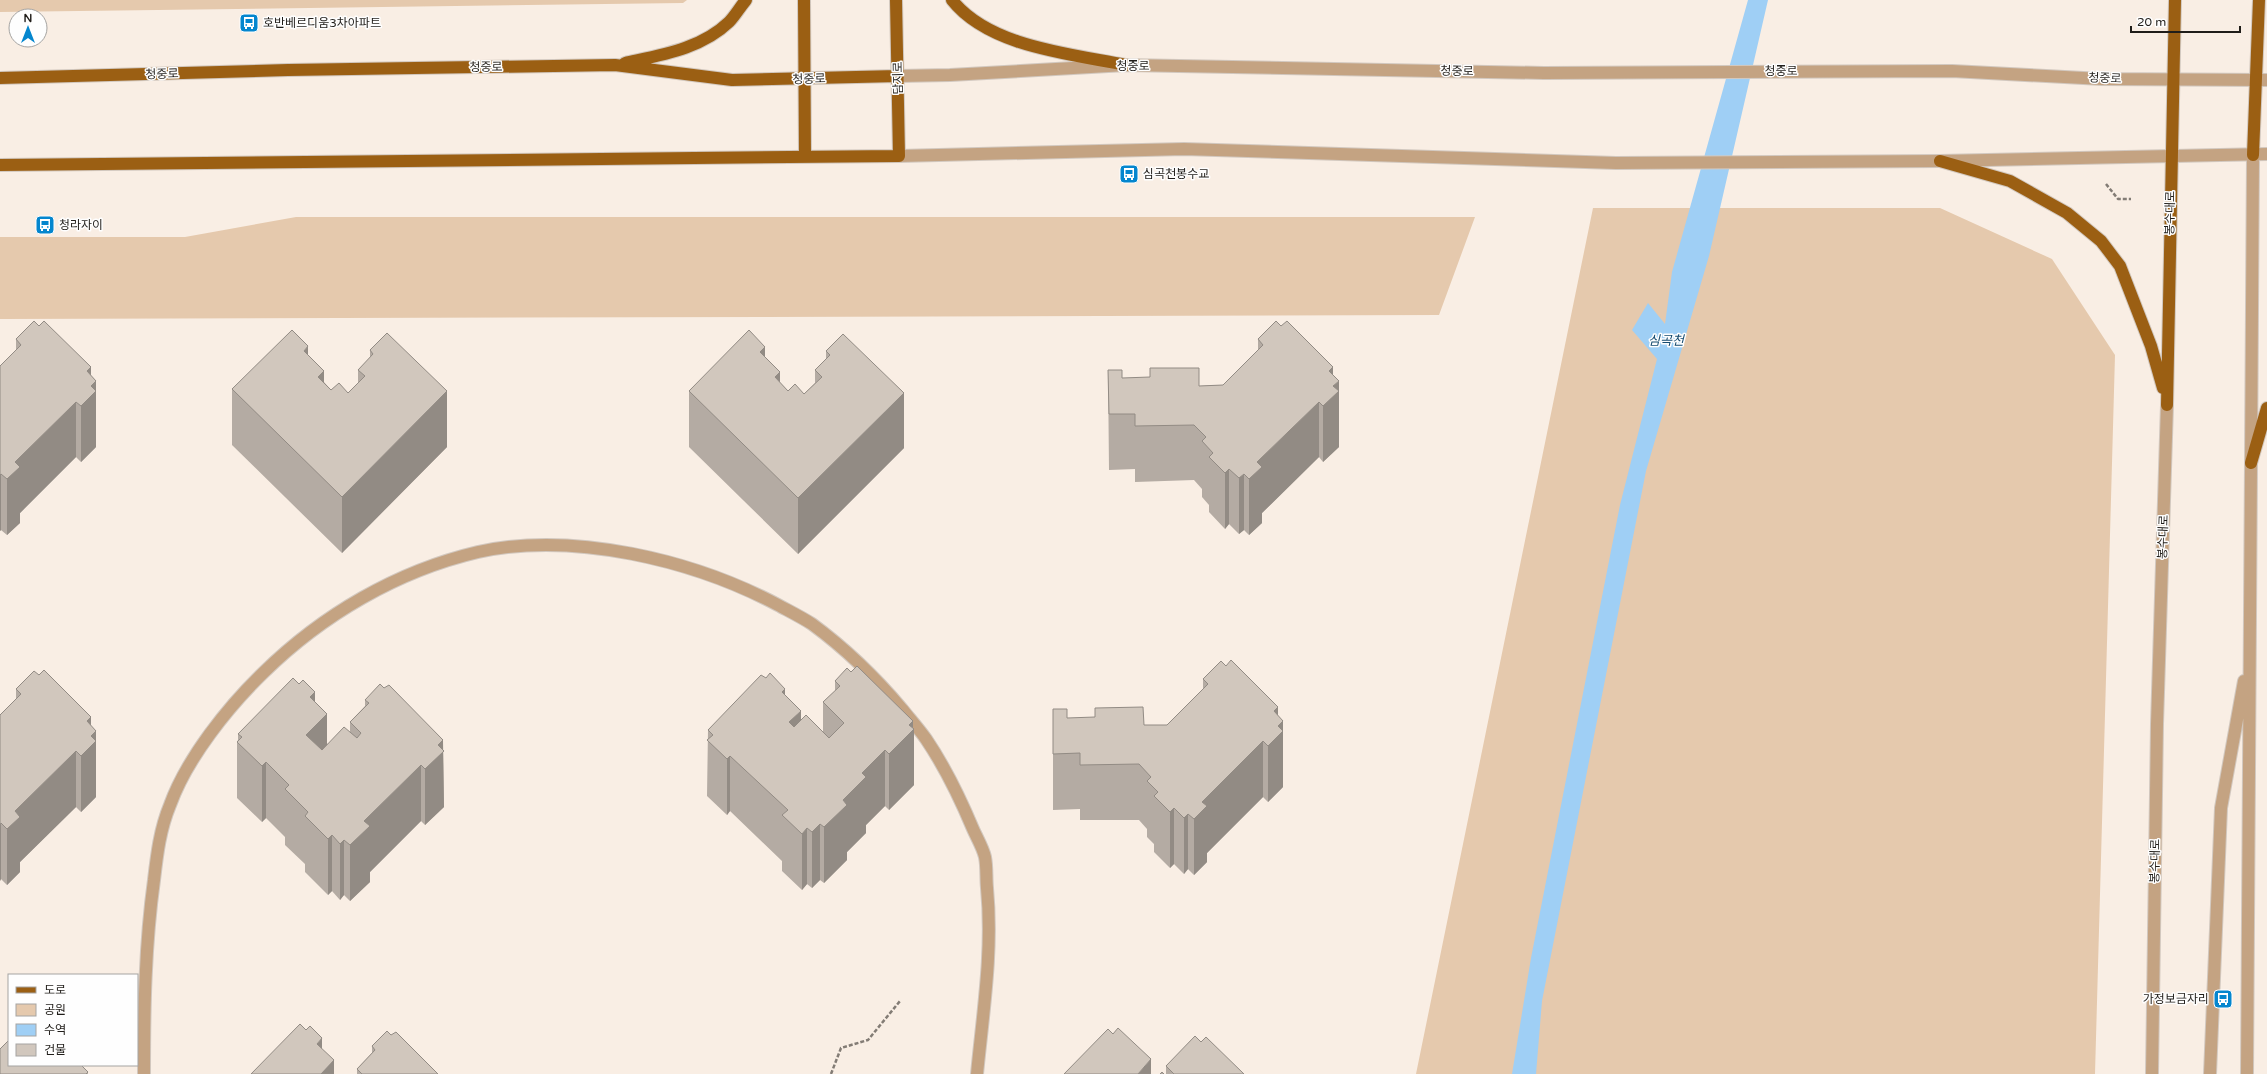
<svg xmlns="http://www.w3.org/2000/svg" width="2267" height="1074" font-family="'Varela Round','Noto Sans KR',sans-serif">
<style>
.green{fill:#e5c9ad}
.water{fill:#9fcff5}
.lines{fill:none;stroke-linecap:round;stroke-linejoin:round}
.minor-casing{stroke:#d2c8bf;stroke-width:14}
.major-casing{stroke:#d2c8bf;stroke-width:14}
.path{stroke:#837c75;stroke-width:2.5;stroke-dasharray:4 2;stroke-linecap:butt}
.minor{stroke:#c4a382;stroke-width:12}
.major{stroke:#9b5f13;stroke-width:12}
.wall{fill:#b4aba3}
.shaded-wall{fill:#928b84}
.building{fill:#d1c7bd;stroke:#928b84}
.labels{text-anchor:middle;dominant-baseline:central;stroke-width:3;stroke-linejoin:round;paint-order:stroke}
.poi-label{font-size:12px;fill:#201d19;stroke:#fefefe;text-anchor:start}
.street-label{font-size:12px;fill:#201d19;stroke:#fefefe}
.water-label{font-size:13px;font-style:italic;fill:#154b70;stroke:#fefefe}
</style>
<rect width="100%" height="100%" fill="#f9eee4"/>
<path class="green" d="M0 0H687L683 3 0 12Z
M1593 208H1940L2052 259 2115 355 2095 1074H1416Z
M296 217H1475L1439 315 0 319V237H185Z"/>
<path class="water" d="M1748 0H1768L1709 256 1646 471 1542 1001 1536 1074H1512L1531 958 1620 505 1657 359 1632 330 1648 303 1665 324 1672 272Z"/>
<g class="lines">
<g class="minor-casing">
<path id="minor" d="M898 76 950 75 1126 65 1544 73 1952 71 2102 79 2267 80
M899 156 1184 149 1616 163 1940 161 2267 154
M144 1074C144 1009 145 945 154 880 157 854 160 829 170 805 187 758 228 707 263 673 322 615 397 571 478 552 573 531 693 560 778 605 789 611 801 617 812 624 846 649 875 677 902 709 910 719 919 729 926 739 945 767 960 798 973 829 977 838 983 848 985 857 987 867 986 878 987 888 993 951 983 1012 977 1074
M2152 1074 2157 724 2167 405
M2210 1074 2221 808 2244 681
M2247 1074 2253 155"/>
</g>
<g class="major-casing">
<path id="major" d="M804 0 805 156
M952 0C989 47 1071 54 1126 65
M625 63C661 55 701 49 729 22 735 16 740 7 746 0
M0 78 288 70 615 65 732 80 898 76
M2253 155 2259 0
M1940 161 2010 181 2067 213 2101 241 2120 266 2151 346 2163 388
M0 165 899 156 896 0
M2167 405 2175 0
M2251 463 2267 408"/>
</g>
<path class="path" d="M2106 184 2118 199H2131
M831 1074 841 1048 868 1040 900 1001"/>
<use href="#minor" class="minor"/>
<use href="#major" class="major"/>
</g>
<path class="wall" d="M1281 326 1333 376 1339 447 1323 462 1319 457 1262 513V523L1249 535 1244 530 1239 534 1229 524 1225 529 1209 512V505L1202 497V489L1194 480 1135 482V469L1109 470 1108 370 1122 378 1199 386 1223 385 1258 350V339Z
M387 333 447 447 342 553 232 445V389L308 356 324 382 331 390 348 393 358 383V370L370 358V350Z
M843 334 904 448 798 554 689 447V391L765 357 780 383 788 391 804 394 815 383V370L826 359V351Z
M16 339 91 376 96 381V447L81 462 76 457 20 513V523L7 535 1 530 0 531V366L16 350Z
M851 672 913 728 914 785 889 810 885 806 866 825V833L847 852V860L824 883 820 880 812 888 807 884 802 890 782 871V861L730 811 727 815 707 796 708 730 785 696 801 720 823 732V702L835 691V681Z
M1203 679 1278 715 1283 787 1268 802 1263 797 1207 853V862L1194 875 1188 869 1184 874 1174 864 1170 868 1154 852V844L1147 837V829L1139 820H1080V809L1053 810V709L1067 718 1144 725H1167L1203 690Z
M299 684 315 702 327 744 350 732V722L365 706V700L443 750 444 807 425 825 421 821 370 872V882L350 901 344 895 340 900 332 891 328 895 305 872V864L285 845V837L266 818 262 822 237 798V742L238 740V734Z
M16 689 91 726 96 797 81 812 76 807 20 862V872L7 885 1 879 0 881V715L16 699Z
M9 1029V1065H83V1067L88 1072V1074H0V1049L8 1041V1030Z
M1201 1042 1244 1074H1166V1066Z
M372 1046 438 1074H357V1069L372 1053Z"/>
<path class="shaded-wall" d="M308 346V402L304 351Z
M765 347V402L760 352Z
M91 367V397V386L96 381V447L81 462V406L87 371Z
M1333 367V386L1339 381V447L1323 462V406L1329 371Z
M324 371V427L318 377Z
M780 372V428L775 377Z
M447 391V447L342 553V497Z
M904 393V448L798 554V498Z
M76 402V457L20 513V523L7 535V479L15 462Z
M1319 402V457L1262 513V523L1249 535V479L1257 462Z
M1229 469V524L1225 529V473Z
M1 474V530L0 531V475Z
M1244 474V530L1239 534V478Z
M785 689V745L782 692Z
M315 692V726L327 714V770L306 735 310 697Z
M1278 707V736V726L1283 721V787L1268 802V746L1274 711Z
M801 711V767L789 722Z
M91 717V746V736L96 731V797L81 812V756L87 721Z
M913 721V730L914 729V785L889 810V754L909 725Z
M443 740 444 807 425 825V769L438 745Z
M1263 741V797L1207 853V862L1194 875V819L1202 802Z
M885 750V806L866 825V833L847 852V860L824 883V827L862 773Z
M76 751V807L20 862V872L7 885V829L15 811Z
M730 756V811L727 815V759Z
M266 762V818L262 822V766Z
M421 765V821L370 872V882L350 901V845L364 821Z
M1174 808V864L1170 868V812Z
M1188 814V869L1184 874V818Z
M1 823V879L0 881V825Z
M820 824V880L812 888V832Z
M807 828V884L802 890V834Z
M332 835V891L328 895V839Z
M344 840V895L340 900V844Z
M322 1038V1072L334 1060V1074H317V1044Z
M1151 1059V1074H1138Z"/>
<path class="building" d="M34 321 39 326 44 321 91 367 87 371 96 381 91 386 96 391 81 406 76 402 15 462 20 467 7 479 1 474 0 475V366L21 345 16 339Z
M1276 321 1281 326 1287 321 1333 367 1329 371 1339 381 1333 386 1339 391 1323 406 1319 402 1257 462 1262 467 1249 479 1244 474 1239 478 1229 469 1225 473 1209 457 1213 453 1202 441 1206 437 1194 425 1135 426V414H1109L1108 370H1122V378L1150 377V368H1199V386L1223 385 1263 345 1258 339Z
M292 330 308 346 304 351 324 371 318 377 331 390 339 383 348 393 365 376 358 370 373 354 370 350 387 333 447 391 342 497 232 389Z
M749 330 765 347 760 352 780 372 775 377 788 391 795 384 804 394 822 377 815 370 830 355 826 351 843 334 904 393 798 498 689 391Z
M1231 660 1278 707 1274 711 1283 721 1278 726 1283 731 1268 746 1263 741 1202 802 1207 806 1194 819 1188 814 1184 818 1174 808 1170 812 1154 796 1158 792 1147 781 1151 777 1139 764 1080 765V753L1053 754V709H1067V718L1095 717V708L1143 707 1144 725H1167L1208 684 1203 679 1221 661 1226 666Z
M857 666 913 721 909 725 914 729 889 754 885 750 862 773 866 777 843 800 847 805 824 827 820 824 812 832 807 828 802 834 782 815 788 810 730 756 727 759 707 740 713 735 708 730 761 675 766 678 770 673 785 689 782 692 801 711 789 722 794 727 806 715 829 738 844 723 823 702 840 686 835 681 847 668 851 672Z
M44 670 91 717 87 721 96 731 91 736 96 741 81 756 76 751 15 811 20 817 7 829 1 823 0 825V715L21 694 16 689 34 671 39 675Z
M293 678 299 684 303 680 315 692 310 697 327 714 306 735 322 750 344 727 357 738 361 733 350 722 369 703 365 700 380 684 384 688 389 685 443 740 438 745 444 751 425 769 421 765 364 821 370 826 350 845 344 840 340 844 332 835 328 839 305 816 308 812 285 789 289 785 266 762 262 766 237 742 242 737 238 734Z
M300 1024 306 1030 310 1026 322 1038 317 1044 334 1060 321 1074H251Z
M1118 1028 1151 1059 1138 1074H1064L1108 1029 1113 1034Z
M387 1031 391 1035 396 1032 438 1074H362L357 1069 375 1050 372 1046Z
M1195 1036 1201 1042 1206 1037 1244 1074H1174L1166 1066Z
M9 1040V1065H81L88 1072 86 1074H0V1049Z
M1162 1072 1164 1074H1160Z"/>
<defs>
<g id="bus-square" transform="scale(1)"><rect x="-9" y="-9" width="18" height="18" rx="4" fill="#0486ce" stroke="#fefefe"/><path d="M-5-6H5V4H4V6H2V4H-2V6H-4V4H-5ZM-3.5-4V0h7V-4ZM-3.5 1.2v1.5H-2V1.2ZM2 1.2v1.5H3.5V1.2Z" fill="#fff"/></g>
</defs>
<g fill-rule="evenodd">
<use href="#bus-square" x="249" y="23"/>
<use href="#bus-square" x="1129" y="174"/>
<use href="#bus-square" x="45" y="225"/>
<use href="#bus-square" x="2223" y="999"/>
</g>
<g class="labels">
<g class="poi-label">
<text x="263" y="23">호반베르디움3차아파트</text>
<text x="1143" y="174">심곡천봉수교</text>
<text x="59" y="225">청라자이</text>
<text x="2209" y="999" text-anchor="end">가정보금자리</text>
</g>
<g class="street-label">
<text x="1133" y="66">청중로</text>
<text transform="translate(486 67) rotate(-1)">청중로</text>
<text transform="translate(1457 71) rotate(1)">청중로</text>
<text x="1781" y="71">청중로</text>
<text transform="translate(162 74) rotate(-2)">청중로</text>
<text transform="translate(898 78) rotate(-91)">담지로</text>
<text transform="translate(2105 78) rotate(2)">청중로</text>
<text transform="translate(809 79) rotate(-2)">청중로</text>
<text transform="translate(2170 213) rotate(-89)">봉수대로</text>
<text transform="translate(2163 537) rotate(-88)">봉수대로</text>
<text transform="translate(2155 861) rotate(-89)">봉수대로</text>
</g>
<g class="water-label">
<text x="1666" y="341">심곡천</text>
</g>
</g>
<rect x="8" y="974" width="130" height="92" fill="#fefefe" stroke="#a5a4a2"/>
<rect x="16" y="987" width="20" height="6" fill="#9b5f13" stroke="#a5a4a2"/>
<text x="44" y="994" font-size="12" fill="#201d19">도로</text>
<rect x="16" y="1004" width="20" height="12" fill="#e5c9ad" stroke="#a5a4a2"/>
<text x="44" y="1014" font-size="12" fill="#201d19">공원</text>
<rect x="16" y="1024" width="20" height="12" fill="#9fcff5" stroke="#a5a4a2"/>
<text x="44" y="1034" font-size="12" fill="#201d19">수역</text>
<rect x="16" y="1044" width="20" height="12" fill="#d1c7bd" stroke="#a5a4a2"/>
<text x="44" y="1054" font-size="12" fill="#201d19">건물</text>
<g transform="translate(28 28)"><circle r="19" fill="#fefefe" stroke="#a5a4a2"/>
<path d="M0-3L7 15L0 10L-7 15Z" fill="#0486ce"/>
<text y="-6" font-size="11" font-weight="bold" text-anchor="middle" fill="#201d19">N</text>
</g>
<path d="M2131 26v6h109v-6" fill="none" stroke="#201d19" stroke-width="2"/>
<text x="2137" y="26" font-size="12" fill="#201d19" stroke="#fefefe" stroke-width="3" paint-order="stroke">20 m</text>
</svg>
